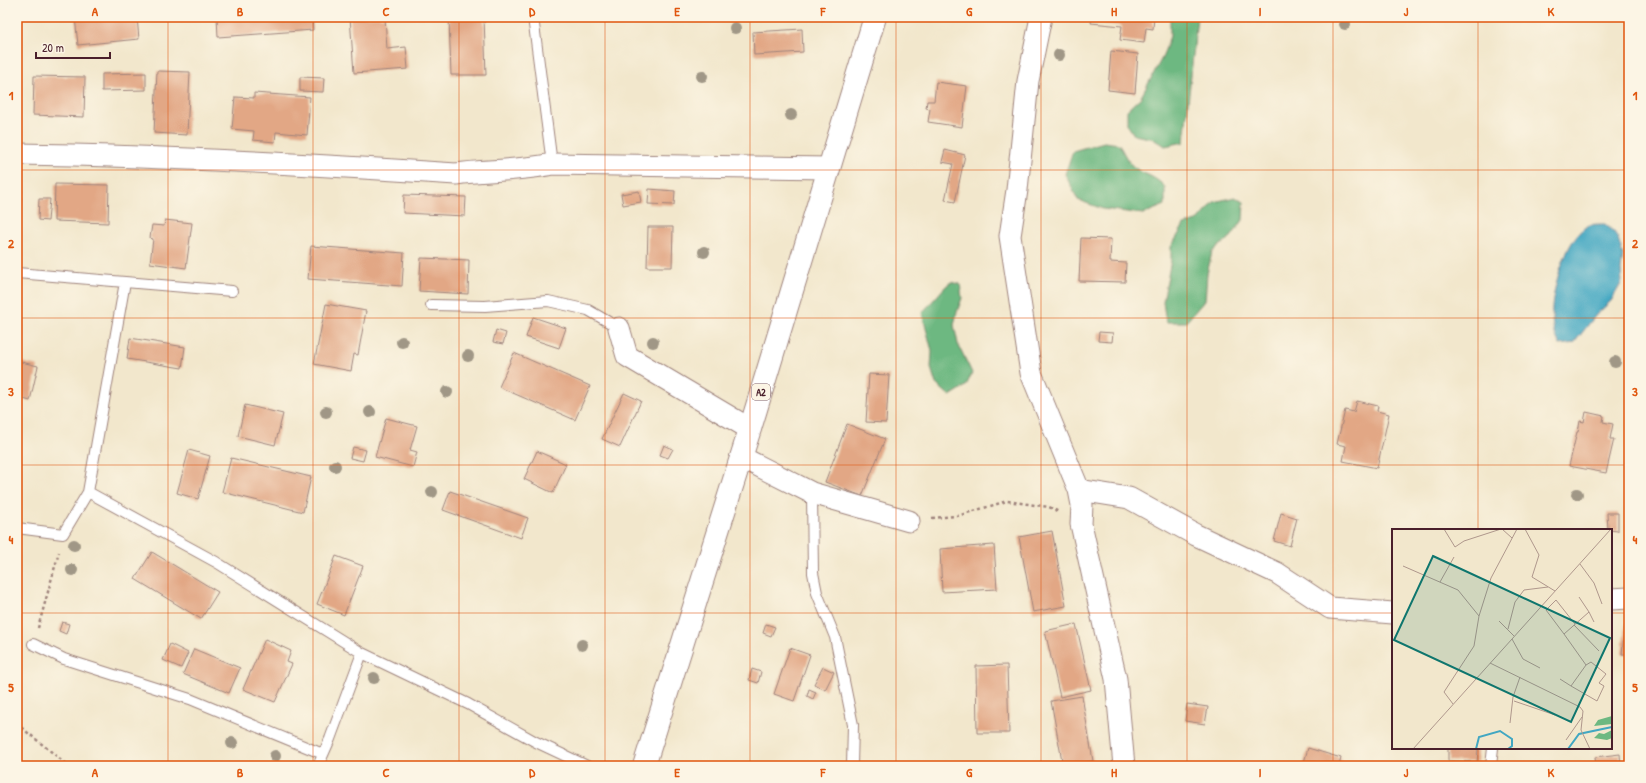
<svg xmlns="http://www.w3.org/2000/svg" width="1646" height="783" font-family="'Patrick Hand',sans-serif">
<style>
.forest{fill:#6db881;stroke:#5c6c56}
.water{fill:#42a7c2;stroke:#466376}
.building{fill:#e2a785}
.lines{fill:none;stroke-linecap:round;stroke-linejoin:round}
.lane-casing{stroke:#9e837c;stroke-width:12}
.street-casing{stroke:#9e837c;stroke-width:23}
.primary-casing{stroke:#9e837c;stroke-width:24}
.path{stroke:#9e837c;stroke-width:2.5;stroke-dasharray:3 3;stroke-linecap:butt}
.lane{stroke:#fff;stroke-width:10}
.street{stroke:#fff;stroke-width:21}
.primary{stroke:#fff;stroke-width:22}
.tree{fill:#a09786}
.grid{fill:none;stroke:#e0560e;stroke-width:1;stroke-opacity:0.55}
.labels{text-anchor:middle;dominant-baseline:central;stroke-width:3;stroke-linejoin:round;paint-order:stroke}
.shield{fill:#fcf5e5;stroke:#7f5f63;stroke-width:1}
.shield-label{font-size:10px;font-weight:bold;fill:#4a1f2b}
.inset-river{fill:none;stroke:#42a7c2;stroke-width:2}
.inset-road{fill:none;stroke:#af978c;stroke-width:1}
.view{fill:#0f766e;fill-opacity:0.15;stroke:#0f766e;stroke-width:2}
.inset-edge{fill:none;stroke:#4a1f2b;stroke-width:2}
.neatline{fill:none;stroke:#e0560e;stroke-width:1.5}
.grid-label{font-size:13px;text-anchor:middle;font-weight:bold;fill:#e0560e}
</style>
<rect width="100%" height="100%" fill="#fcf5e5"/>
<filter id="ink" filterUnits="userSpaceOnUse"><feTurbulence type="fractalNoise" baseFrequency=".025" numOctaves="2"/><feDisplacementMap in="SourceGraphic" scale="8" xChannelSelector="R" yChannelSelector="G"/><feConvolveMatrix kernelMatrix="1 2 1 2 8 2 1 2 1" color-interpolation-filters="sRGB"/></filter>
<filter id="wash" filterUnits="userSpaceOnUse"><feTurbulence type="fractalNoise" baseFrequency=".012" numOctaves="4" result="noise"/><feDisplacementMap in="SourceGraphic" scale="16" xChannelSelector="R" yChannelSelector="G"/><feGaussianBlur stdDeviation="0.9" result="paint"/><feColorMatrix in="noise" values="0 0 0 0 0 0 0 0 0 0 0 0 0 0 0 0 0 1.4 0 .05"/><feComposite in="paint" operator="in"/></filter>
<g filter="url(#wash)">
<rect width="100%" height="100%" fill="#f2e7cc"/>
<path class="forest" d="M1170 17H1197L1184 142 1165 146 1155 139 1134 135 1127 124V110L1141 97 1163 56 1170 36Z
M1104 142 1119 144C1123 152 1128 163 1135 168 1146 176 1154 175 1165 187V205L1143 214 1103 209 1078 200 1065 174 1073 151Z
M1235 197 1244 202 1243 220 1231 237 1212 252 1207 274 1205 300 1186 322H1166L1163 302 1171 260V247L1184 225 1199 220 1214 202Z
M951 282 960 284 962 298 957 312 954 325 958 344 972 373 966 386 950 396 936 384 931 368 932 351 922 313 946 286Z"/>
<path class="water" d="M1605 224 1617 235 1623 255 1621 270 1622 282 1611 301 1596 315 1574 343 1560 345C1555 335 1552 327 1552 316 1550 295 1567 232 1590 225 1594 224 1600 224 1605 224Z"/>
<g id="blocks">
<path class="building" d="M75 17H137L139 39 78 45Z
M217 17H312L313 30 218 37Z
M350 17H385L387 49 406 47 408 69 354 73Z
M449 17H484L486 75H451Z
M1092 17H1154L1153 29 1146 28 1144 43 1120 40 1122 26 1091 23Z
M802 29 803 52 754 55 753 32Z
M1111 51 1138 54 1135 93 1108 90Z
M157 71 190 72 187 135 154 133Z
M146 73V90L102 91V74Z
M34 76 85 77 84 117 33 115Z
M300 77 324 78 323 92 300 91Z
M936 82 967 86 962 127 928 122 930 109 926 108 927 101H934Z
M254 93 310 97 307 135 276 132 275 142 253 140 254 131 232 129 235 97 254 98Z
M945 150 965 155 955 202 945 200 953 164 942 162Z
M55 184 109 185 108 223 54 221Z
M17 189 22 190 19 220H17Z
M649 189 675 191 674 205 648 204Z
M639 191 641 202 623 205 621 194Z
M404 195 466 197 465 216 403 213Z
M39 199H50L48 221 38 220Z
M165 220 192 223 186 268 150 263 153 239 150 238 152 225 164 226Z
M648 227H673L672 267H647Z
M1081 238 1111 239 1110 262 1126 263 1125 282 1079 281Z
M311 246 404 253 402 286 308 279Z
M421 258 469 260 468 294 419 291Z
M326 304 366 311 358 355 354 354 351 371 314 364Z
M533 317 566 328 559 348 526 337Z
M496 330 506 333 503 344 493 342Z
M1099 332 1113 333 1112 342 1098 341Z
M130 338 185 347 182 368 127 359Z
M514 353 590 386 575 420 499 387Z
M17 361 38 366 30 401 17 397Z
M869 374 889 375 886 423 866 422Z
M624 393 641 401 620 447 602 439Z
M1357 401 1378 406 1377 411 1389 414 1377 468 1343 461 1346 446 1337 444 1345 410 1354 412Z
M245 405 283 414 275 445 238 436Z
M1586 412 1604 416 1603 422 1613 424 1610 439H1614L1606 473 1569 466 1577 432H1578L1580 421 1584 422Z
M386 418 417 426 410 450 417 452 413 467 375 457Z
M847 424 885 439 862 496 825 482Z
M664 445 673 449 668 458 660 455Z
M353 447 366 450 363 461 350 458Z
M189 450 210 456 198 499 177 493Z
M537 451 566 464 553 493 524 479Z
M231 458 311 477 303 512 222 492Z
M450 491 528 518 521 538 443 510Z
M1281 513 1297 518 1290 546 1274 541Z
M1607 513H1618V531L1608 530Z
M1052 531 1066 606 1033 612 1019 537Z
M994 545 997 589 942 592 940 549Z
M152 552 218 592 201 619 135 579Z
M336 556 363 566 344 615 317 604Z
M62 622 69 624 66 634 59 631Z
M766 624 775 627 771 636 763 633Z
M1076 624 1091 690 1060 697 1045 631Z
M1625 625H1629V654H1622Z
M265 639 291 651 287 662 292 664 275 702 243 689Z
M170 644 188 653 181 668 163 660Z
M790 648 810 655 794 701 774 694Z
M194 649 240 668 229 693 183 674Z
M1007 665 1009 733H977L976 666Z
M823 667 834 672 825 690 814 684Z
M752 669 761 672 758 683 749 680Z
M809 689 816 692 813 699 807 696Z
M1082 696 1093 761 1063 766 1051 701Z
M1187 704 1208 707 1205 724 1185 721Z
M1308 748 1341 758 1339 766H1303Z
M1448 748H1478L1477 762 1448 761Z
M1620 754 1621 766H1596L1595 757Z"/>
</g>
</g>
<g filter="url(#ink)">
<use href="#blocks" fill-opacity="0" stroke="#9e837c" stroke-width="1"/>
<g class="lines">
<g class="lane-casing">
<path id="lane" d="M533 17 552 164
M17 273 125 282 88 492 216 562 362 653
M125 282 232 291
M431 305 485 306 548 301 588 310 619 328
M812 493 813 573 817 593 835 637 853 725 852 766
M17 528 63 534 88 492
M33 644 64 659 190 699 323 754
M318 766 330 739 362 653 468 704 536 742 587 766
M1491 766 1493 748"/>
</g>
<g class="street-casing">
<path id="street" d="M1041 17 1028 81 1017 190 1010 236 1031 373 1079 490 1082 505 1081 524 1116 679 1124 766
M17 154C163 156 310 164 456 174 487 170 520 171 552 164L829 168
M619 328 627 356 750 429
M741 457 812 493 909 521
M1079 490 1129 498 1196 535 1277 573 1330 608 1393 613
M1611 599 1629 598"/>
</g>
<g class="primary-casing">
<path id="primary" d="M644 766 750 429 875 17"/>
</g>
<path class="path" d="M932 518 957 516 1007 501 1049 507 1059 512
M38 628 59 552
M17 724 69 766"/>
<use href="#lane" class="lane"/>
<use href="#street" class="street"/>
<use href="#primary" class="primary"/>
</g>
<g class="tree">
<circle cx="1345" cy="24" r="6"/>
<circle cx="735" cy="28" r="6"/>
<circle cx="1059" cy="55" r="6"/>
<circle cx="702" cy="76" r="6"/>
<circle cx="791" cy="115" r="6"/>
<circle cx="704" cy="252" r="6"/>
<circle cx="402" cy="342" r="6"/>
<circle cx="653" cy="342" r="6"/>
<circle cx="468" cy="356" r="6"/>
<circle cx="1615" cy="362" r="6"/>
<circle cx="447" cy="392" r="6"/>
<circle cx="326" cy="412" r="6"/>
<circle cx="370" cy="412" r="6"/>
<circle cx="335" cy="466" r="6"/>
<circle cx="432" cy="492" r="6"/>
<circle cx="1577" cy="494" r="6"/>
<circle cx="74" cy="545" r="6"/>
<circle cx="72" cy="570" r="6"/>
<circle cx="582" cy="645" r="6"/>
<circle cx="374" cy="678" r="6"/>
<circle cx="232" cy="743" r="6"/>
<circle cx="275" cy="756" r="6"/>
</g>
</g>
<path class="grid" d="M168 17V766M313 17V766M459 17V766M605 17V766M750 17V766M896 17V766M1041 17V766M1187 17V766M1333 17V766M1478 17V530M17 170H1629M17 318H1629M17 465H1629M17 613H1393M1611 613H1629M1478 748V766"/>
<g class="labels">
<rect class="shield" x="752" y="384" width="18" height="16" rx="3"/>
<g class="shield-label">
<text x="761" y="392">A2</text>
</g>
</g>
<g transform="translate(1392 529)">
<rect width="220" height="220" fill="#f2e7cc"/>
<path d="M220 187V195L202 197 206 191ZM220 201V209L215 211 202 209 207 204 212 205Z" fill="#6db881"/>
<path class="inset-river" d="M84 220 87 208 108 202 120 210V217L116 220M176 220 187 205 220 198"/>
<path class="inset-road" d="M52 0 63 18 72 12 109 0M110 0 120 9M133 0 147 26 140 48 163 62M188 35 202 54 210 75M11 37 66 61 87 87M48 53 62 28M187 68 197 83M154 81 172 105 197 83 202 93M154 81 164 71 183 95M107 92 122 107M182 96 207 122M116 100 123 73 132 61 156 58M172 105 194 136 179 157 205 172 212 157 207 154 214 145 199 133 194 136M120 110 131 130 148 139M98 134 188 178 191 182 189 201 198 220M168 150 179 157M122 172 163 186M61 175 52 163 82 117 87 87 99 49 125 0M118 194 121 168 128 148M174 211 190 188M21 220 219 0"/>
<path class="view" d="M41 27 218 109 179 193 2 111Z"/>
<rect width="220" height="220" class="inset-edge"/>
</g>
<rect width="1646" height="783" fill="none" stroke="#fcf5e5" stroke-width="44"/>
<path d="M36 52v6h74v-6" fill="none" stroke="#4a1f2b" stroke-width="2"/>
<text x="42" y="52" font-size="12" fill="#4a1f2b" stroke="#fcf5e5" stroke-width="3" paint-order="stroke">20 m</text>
<rect x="22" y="22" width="1602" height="739" class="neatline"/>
<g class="grid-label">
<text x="95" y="16">A</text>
<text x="240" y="16">B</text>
<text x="386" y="16">C</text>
<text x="532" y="16">D</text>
<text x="677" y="16">E</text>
<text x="823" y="16">F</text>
<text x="969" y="16">G</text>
<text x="1114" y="16">H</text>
<text x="1260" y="16">I</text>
<text x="1406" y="16">J</text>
<text x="1551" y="16">K</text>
<text x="11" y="100">1</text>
<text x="1635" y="100">1</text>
<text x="11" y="248">2</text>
<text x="1635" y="248">2</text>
<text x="11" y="396">3</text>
<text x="1635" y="396">3</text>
<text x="11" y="544">4</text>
<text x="1635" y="544">4</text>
<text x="11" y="692">5</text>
<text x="1635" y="692">5</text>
<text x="95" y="777">A</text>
<text x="240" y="777">B</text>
<text x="386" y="777">C</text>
<text x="532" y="777">D</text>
<text x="677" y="777">E</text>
<text x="823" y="777">F</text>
<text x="969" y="777">G</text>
<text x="1114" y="777">H</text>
<text x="1260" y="777">I</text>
<text x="1406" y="777">J</text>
<text x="1551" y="777">K</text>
</g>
</svg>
